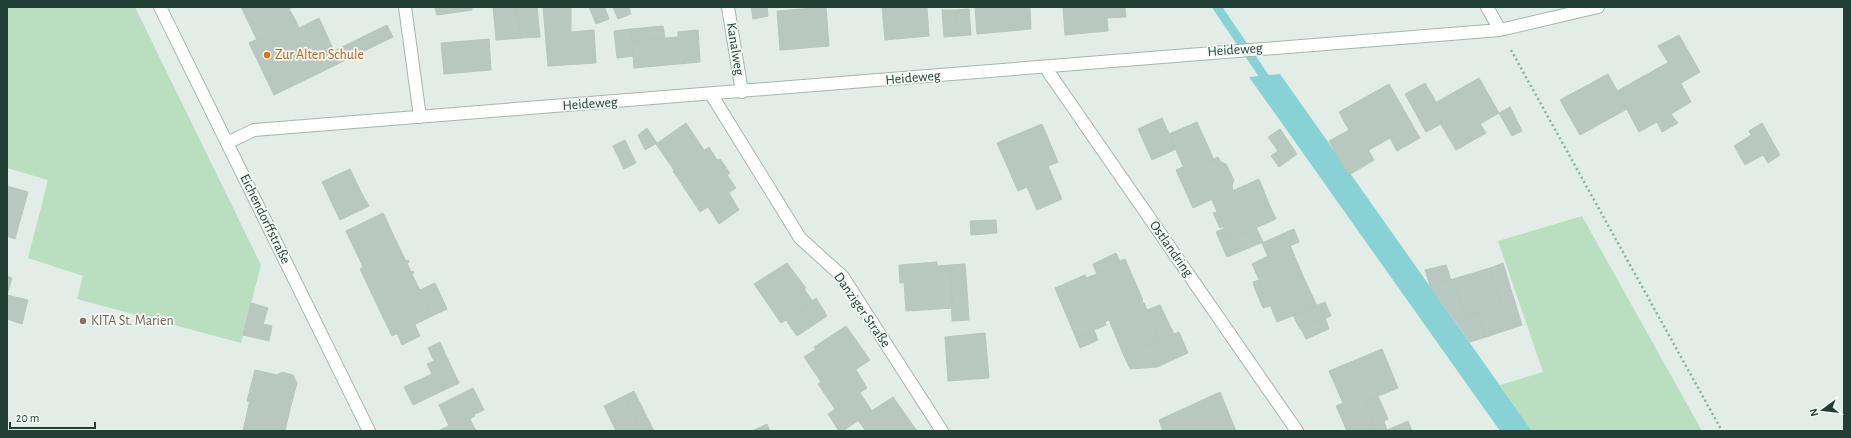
<svg xmlns="http://www.w3.org/2000/svg" width="1851" height="438" font-family="'Alegreya Sans',sans-serif">
<style>
.green{fill:#badfc0}
.water{fill:#88d1d5}
.lines{fill:none;stroke-linecap:round;stroke-linejoin:round}
.stream{stroke:#88d1d5;stroke-width:9}
.building{fill:#b8c8c0;stroke:#b5c7bd}
.minor-casing{stroke:#a5b5ae;stroke-width:14}
.path{stroke:#81b29e;stroke-width:2.5;stroke-dasharray:2 3;stroke-linecap:butt}
.minor{stroke:#fff;stroke-width:12}
.food-dot{fill:#e8710a;stroke:#f3f9f6;stroke-width:1.5}
.education-dot{fill:#8d6e63;stroke:#f3f9f6;stroke-width:1.5}
.labels{text-anchor:middle;dominant-baseline:central;stroke-width:3.5;stroke-linejoin:round;paint-order:stroke}
.street-label{font-size:14px;fill:#213f34;stroke:#f3f9f6}
.food-label{font-size:14px;fill:#c56008;stroke:#f3f9f6;text-anchor:start}
.education-label{font-size:14px;fill:#785e54;stroke:#f3f9f6;text-anchor:start}
</style>
<rect width="100%" height="100%" fill="#e3ede7"/>
<path class="green" d="M7 7H135L261 265 241 343 77 299 83 276 28 258 48 180 7 168Z
M1582 216 1702 431H1532L1500 385 1543 372 1498 241Z"/>
<path class="water" d="M1280 74 1532 431H1500L1249 77Z"/>
<g class="lines">
<path class="stream" d="M1217 7 1270 85"/>
</g>
<path class="building" d="M241 7H293L289 9 296 21 257 40Z
M435 7H472V10L437 15Z
M493 7H516L518 15 494 17Z
M516 7H537L540 37 521 38Z
M543 7H571V32L594 30 596 63 548 66Z
M589 7H608L605 8 609 19 596 24Z
M613 7H629L631 14 618 19Z
M751 7H767L768 16 753 19Z
M826 7 829 46 780 50 777 11Z
M882 7H927L929 36 885 40Z
M975 7H1030L1031 29 977 34Z
M1063 7H1125L1126 17 1107 18 1108 31 1065 35Z
M969 9 971 35 958 36 956 10Z
M942 10H956L958 36 944 37Z
M518 15 521 38 496 40 494 17Z
M319 18 334 51 387 25 393 37 274 95 249 43 296 21 299 28Z
M663 26 665 38 632 41 631 29Z
M631 29 633 56 617 58 614 31Z
M698 30 700 62 634 68 632 41 678 37V32Z
M1679 35 1700 72 1681 83 1658 46Z
M489 39 491 70 444 74 441 43Z
M1669 62 1691 102 1671 114 1678 123 1662 132 1657 122 1639 132 1617 91Z
M1608 74 1627 109 1580 135 1560 100Z
M1479 78 1499 113 1480 124 1486 133 1456 150 1430 106Z
M1425 83 1436 102 1430 106 1441 124 1426 132 1405 94Z
M1389 84 1420 138 1397 151 1390 138 1362 154 1339 112Z
M1510 107 1522 131 1512 136 1499 113Z
M1162 118 1176 149 1152 160 1138 129Z
M1197 122 1214 160 1186 173 1169 134Z
M686 123 704 150 674 170 656 144Z
M1762 123 1780 155 1768 163 1749 131Z
M1042 124 1058 162 1030 174 1013 136Z
M647 128 657 143 645 150 638 135Z
M1280 129 1297 154 1279 167 1271 156 1278 151 1268 137Z
M1349 130 1362 154 1368 150 1374 160 1349 175 1329 141Z
M1751 135 1763 155 1745 165 1734 146Z
M1013 136 1027 168 1020 171 1027 187 1018 191 997 143Z
M625 140 636 163 624 169 613 146Z
M709 147 717 160 720 159 730 173 727 175 736 188 700 212 673 171Z
M1218 157 1221 162 1226 164 1234 180 1232 186 1233 190 1193 208 1176 170 1183 167 1186 173Z
M1048 166 1062 199 1037 210 1020 171 1027 168 1030 174Z
M350 169 361 192 351 197 359 211 340 220 322 182Z
M1259 179 1269 204 1260 208 1267 223 1229 239 1212 200Z
M7 186 28 192 15 239 7 236Z
M361 192 369 206 359 211 351 197Z
M729 193 739 210 719 224 708 207Z
M1269 204 1276 219 1267 223 1260 208Z
M1217 212 1224 226 1220 228 1213 213Z
M383 213 400 249 363 267 346 231Z
M996 220 997 233 971 235 970 221Z
M1256 227 1263 242 1227 257 1216 232 1225 228 1229 239Z
M1294 229 1299 242 1294 244 1289 231Z
M1289 231 1294 244 1268 257 1262 243Z
M1290 245 1303 276 1258 296 1255 289 1262 286 1252 264Z
M400 249 406 261 408 260 409 262 407 263 411 272 413 271 414 273 412 274 432 316 392 336 360 269Z
M1116 253 1120 262 1096 272 1093 264Z
M1125 259 1142 298 1143 304 1144 303 1147 310 1160 341 1124 356 1109 320 1105 322 1106 325 1076 338 1055 288 1085 275 1086 278 1097 274 1096 272Z
M937 262V266L950 265 953 308 906 311 904 282 900 283 899 265Z
M787 263 806 288 804 289 813 302 781 323 754 284Z
M1503 263 1514 299 1502 303 1490 268Z
M965 264 967 290 951 291 950 265Z
M1446 265 1451 280 1430 286 1425 270Z
M1490 268 1502 303 1514 299 1522 325 1486 337 1478 312 1465 316 1453 279Z
M7 276 12 278 7 295 28 300 22 324 7 319Z
M1303 276 1317 306 1277 322 1268 300 1261 303 1258 296Z
M1453 279 1465 316 1478 312 1486 337 1470 342 1430 286Z
M1259 280 1262 286 1255 289 1253 282Z
M435 283 447 309 432 316 420 290Z
M967 290 969 320 952 321 951 291Z
M816 298 827 316 797 336 786 320Z
M1268 300 1270 306 1263 308 1261 303Z
M1325 302 1331 316 1326 318 1320 304Z
M251 303 268 308 263 324 272 326 269 341 243 335Z
M1320 304 1326 318 1300 329 1293 315Z
M1160 305 1174 334 1160 340 1147 310Z
M1325 318 1329 329 1306 339 1301 329Z
M415 325 420 336 402 345 397 333Z
M846 326 870 360 837 382 814 347Z
M1094 330 1098 340 1080 348 1076 338Z
M1179 332 1188 353 1157 367 1130 369 1124 356Z
M985 333 989 378 948 381 945 337Z
M440 342 444 351 432 357 428 348Z
M1382 349 1398 388 1364 402 1377 431H1347L1336 406 1343 403 1329 371Z
M815 350 832 375 821 382 804 357Z
M444 351 459 383 413 405 404 387 432 374 427 364 434 361 432 357Z
M255 370 277 375 282 372 293 375 297 383 290 409 250 400V402L247 401Z
M856 370 867 388 835 409 818 384 832 375 837 382Z
M473 388 484 410 449 426 439 405Z
M634 391 654 431H641L624 396Z
M1220 392 1236 431H1163L1159 420Z
M860 393 872 411 843 431H839L828 414Z
M624 396 641 431H616L604 406Z
M1378 396 1388 419 1384 421 1387 430 1384 431H1377L1364 402Z
M893 397 917 431H866L858 420Z
M250 400 290 409 285 431H243Z
M473 414 475 416 470 419 476 431H438Z
M1408 421 1412 431H1384L1387 430Z
M767 424 770 431H752Z"/>
<g class="lines">
<g class="minor-casing">
<path id="minor" d="M160 7 369 431
M405 7 420 117
M728 7 742 92
M1487 7 1500 30
M1045 67 1297 431
M711 94 800 238 843 277 942 431
M227 143 254 130 1500 30 1598 7"/>
</g>
<path class="path" d="M1511 50 1722 431"/>
<use href="#minor" class="minor"/>
</g>
<circle class="food-dot" cx="267" cy="55" r="4"/>
<circle class="education-dot" cx="83" cy="321" r="4"/>
<g class="labels">
<g class="street-label">
<text transform="translate(735 49) rotate(81)">Kanalweg</text>
<text transform="translate(1235 50) rotate(-4)">Heideweg</text>
<text transform="translate(913 78) rotate(-5)">Heideweg</text>
<text transform="translate(590 104) rotate(-4)">Heideweg</text>
<text transform="translate(265 219) rotate(64)">Eichendorffstraße</text>
<text transform="translate(1171 249) rotate(55)">Ostlandring</text>
<text transform="translate(862 310) rotate(55)">Danziger Straße</text>
</g>
<g class="food-label">
<text x="275" y="55">Zur Alten Schule</text>
</g>
<g class="education-label">
<text x="91" y="321">KITA St. Marien</text>
</g>
</g>
<rect width="1851" height="438" fill="none" stroke="#213f34" stroke-width="16"/>
<g transform="translate(1823 410) rotate(255)" stroke="#f3f9f6" stroke-width="3" paint-order="stroke">
<path d="M0-3L7 15L0 10L-7 15Z" fill="#213f34"/>
<text y="-6" font-size="11" font-weight="bold" text-anchor="middle" fill="#213f34">N</text>
</g>
<path d="M10 422v6h85v-6" fill="none" stroke="#213f34" stroke-width="2"/>
<text x="16" y="422" font-size="12" fill="#213f34" stroke="#f3f9f6" stroke-width="3" paint-order="stroke">20 m</text>
</svg>
